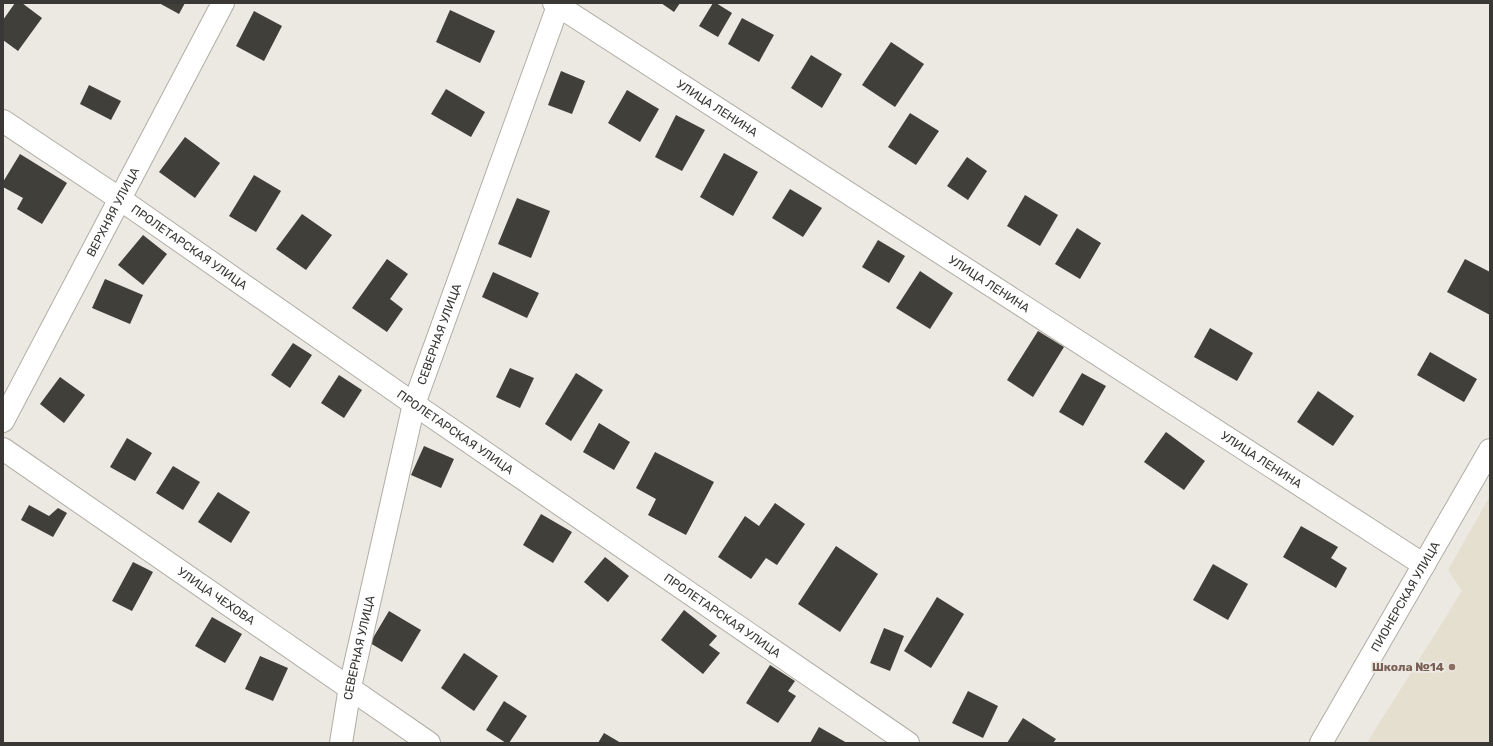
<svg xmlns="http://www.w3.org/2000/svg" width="1493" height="746" font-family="Rubik,sans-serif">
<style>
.built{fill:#e5dfd0}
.building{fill:#413f39}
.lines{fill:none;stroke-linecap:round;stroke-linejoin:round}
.minor-casing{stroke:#b0ada5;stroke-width:24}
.minor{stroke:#fff;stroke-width:22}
.education-dot{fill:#8d6e63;stroke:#ebe9e1;stroke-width:1.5}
.labels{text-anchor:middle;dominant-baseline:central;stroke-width:4;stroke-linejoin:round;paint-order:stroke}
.street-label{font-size:12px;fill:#393835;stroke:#ebe9e1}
.education-label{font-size:12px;font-weight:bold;fill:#785e54;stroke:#ebe9e1;text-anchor:end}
</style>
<rect width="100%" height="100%" fill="#ebe9e1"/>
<path class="built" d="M1490 496V743H1367L1462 591 1448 570Z"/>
<path class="building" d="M15 3H22L42 18 18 51 3 40V20Z
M159 3H185L179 14Z
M661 3H680L674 12Z
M713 3H716L732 13 718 37 699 26Z
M450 10 495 31 480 63 436 42Z
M254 11 282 26 264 61 236 46Z
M742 18 774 35 759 62 728 44Z
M891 42 924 64 895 107 862 85Z
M811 55 842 74 822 108 791 88Z
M561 71 585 81 572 114 548 105Z
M89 85 121 101 111 120 80 104Z
M446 89 485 112 471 137 431 114Z
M627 90 659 109 640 142 608 123Z
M910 113 939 131 916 165 888 147Z
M676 115 705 130 682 171 655 157Z
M185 137 220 163 195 198 159 172Z
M724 153 758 172 733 216 700 197Z
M20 154 67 183 42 224 17 209 23 198 3 187V182Z
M967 157 987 171 968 200 947 186Z
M254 175 281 191 256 232 229 216Z
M790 189 822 208 803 237 772 218Z
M1025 195 1058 215 1040 246 1007 226Z
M517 198 550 211 531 258 498 244Z
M302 214 332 235 306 270 276 249Z
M1077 228 1101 243 1080 279 1055 264Z
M143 235 167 254 143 285 118 265Z
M878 240 905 256 889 283 862 267Z
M387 259 408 274 390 299 403 309 387 332 352 308Z
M1465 259 1490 272V315L1447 292Z
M920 271 953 293 930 329 896 308Z
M493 272 539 293 527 318 482 297Z
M105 279 143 295 130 324 92 308Z
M1210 328 1253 353 1237 381 1194 357Z
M1038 331 1064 347 1033 397 1007 380Z
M293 343 312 355 290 388 271 375Z
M1430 352 1477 379 1464 402 1417 375Z
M510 368 534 378 520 408 496 397Z
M576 373 603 390 571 441 545 424Z
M1082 373 1106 386 1083 426 1059 412Z
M339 375 362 390 344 418 321 403Z
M60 377 85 395 64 423 40 404Z
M1318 391 1354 416 1333 446 1297 422Z
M599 423 630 442 614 470 583 452Z
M1166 432 1205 461 1184 490 1144 462Z
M127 438 152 453 135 481 110 467Z
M424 446 454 459 441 488 411 475Z
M655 452 714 482 686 535 648 515 656 499 636 488Z
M173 466 200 482 183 510 156 493Z
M218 492 250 512 231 543 198 522Z
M775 503 805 524 777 565 766 558 751 579 718 557 745 516 759 526Z
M29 505 49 516 58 508 67 513 53 537 21 520Z
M541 514 572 532 553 563 523 545Z
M1301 526 1338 547 1331 558 1347 568 1336 588 1283 557Z
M836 546 878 574 840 632 798 604Z
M605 557 629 576 608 602 584 582Z
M133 562 153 572 132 611 112 601Z
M1213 564 1248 584 1228 620 1193 600Z
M937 597 964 614 931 668 904 651Z
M684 610 717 636 709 645 720 653 703 674 661 640Z
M389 611 421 630 402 662 370 643Z
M212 617 242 634 225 663 195 646Z
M884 628 904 636 890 671 870 663Z
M464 653 498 676 474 711 441 688Z
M260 656 288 668 273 701 245 689Z
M770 665 795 681 788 691 796 696 778 723 746 703Z
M968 691 998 706 983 738 952 723Z
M504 701 527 716 509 743H506L486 730Z
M1023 718 1056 739 1053 743H1007Z
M819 727 847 743H810Z
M604 733 621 743H598Z"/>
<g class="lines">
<g class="minor-casing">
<g id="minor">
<path id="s1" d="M554 3 1424 565"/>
<path id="s2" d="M3 121 120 199 414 404 908 743"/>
<path id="s3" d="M3 421 223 3"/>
<path id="s4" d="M3 449 429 743"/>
<path id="s5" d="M341 743 350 687 414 404 558 6"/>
<path id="s6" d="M1321 743 1490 450"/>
</g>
</g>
<use href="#minor" class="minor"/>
</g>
<circle class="education-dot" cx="1452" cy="667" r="4"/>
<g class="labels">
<g class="street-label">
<text stroke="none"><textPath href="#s1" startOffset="194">УЛИЦА ЛЕНИНА</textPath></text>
<text stroke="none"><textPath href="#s3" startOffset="236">ВЕРХНЯЯ УЛИЦА</textPath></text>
<text stroke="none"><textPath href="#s2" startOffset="225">ПРОЛЕТАРСКАЯ УЛИЦА</textPath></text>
<text stroke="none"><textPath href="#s1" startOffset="518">УЛИЦА ЛЕНИНА</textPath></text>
<text stroke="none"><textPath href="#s5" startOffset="421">СЕВЕРНАЯ УЛИЦА</textPath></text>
<text stroke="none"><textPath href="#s2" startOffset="549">ПРОЛЕТАРСКАЯ УЛИЦА</textPath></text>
<text stroke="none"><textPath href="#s1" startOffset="842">УЛИЦА ЛЕНИНА</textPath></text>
<text stroke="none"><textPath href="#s4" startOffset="259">УЛИЦА ЧЕХОВА</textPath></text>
<text stroke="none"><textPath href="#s6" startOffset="169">ПИОНЕРСКАЯ УЛИЦА</textPath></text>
<text stroke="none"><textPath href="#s2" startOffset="873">ПРОЛЕТАРСКАЯ УЛИЦА</textPath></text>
<text stroke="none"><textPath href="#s5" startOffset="97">СЕВЕРНАЯ УЛИЦА</textPath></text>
</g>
<g class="education-label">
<text x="1444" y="667">Школа №14</text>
</g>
</g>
<rect width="1493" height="746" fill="none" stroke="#393835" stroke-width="8"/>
</svg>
